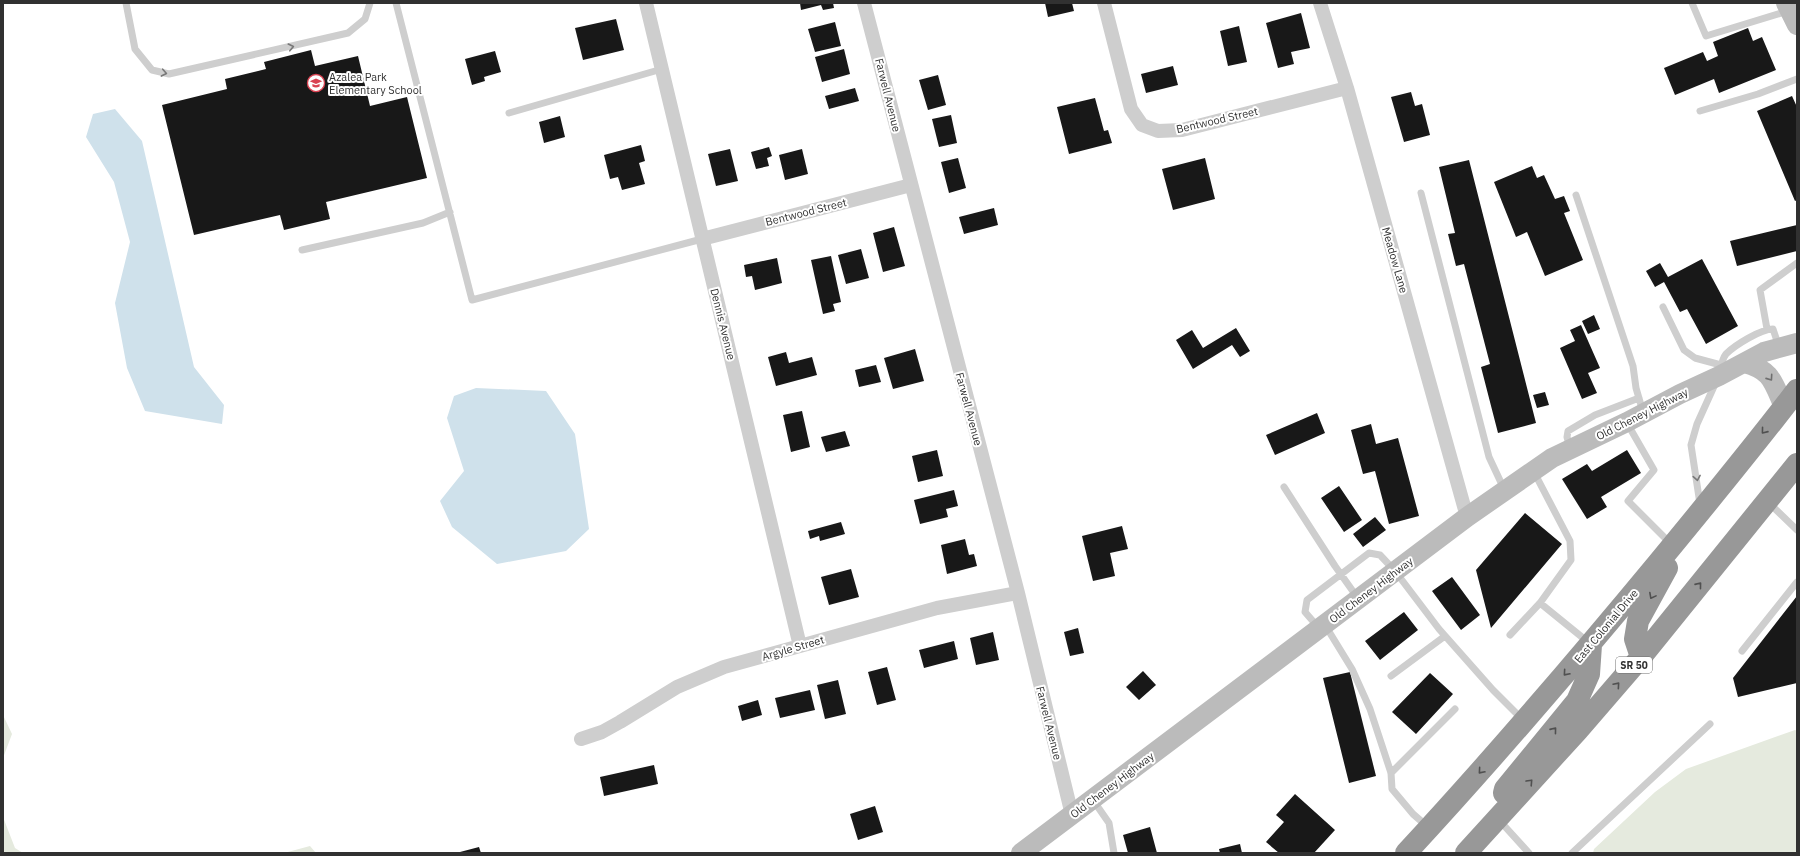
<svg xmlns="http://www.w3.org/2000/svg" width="1800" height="856" font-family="'IBM Plex Sans',sans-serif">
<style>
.green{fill:#e5eade}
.water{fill:#cfe1eb}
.building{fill:#181818}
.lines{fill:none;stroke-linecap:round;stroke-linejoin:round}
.lane{stroke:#cecece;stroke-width:7}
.street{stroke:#cecece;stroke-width:14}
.secondary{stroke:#bbb;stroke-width:20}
.highway{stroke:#989898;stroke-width:22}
.oneway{stroke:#787878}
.oneway2{stroke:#6f6f6f}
.oneway3{stroke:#505050}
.labels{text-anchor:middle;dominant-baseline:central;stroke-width:4;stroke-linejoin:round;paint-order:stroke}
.shield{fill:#fff;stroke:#6f6f6f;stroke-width:1}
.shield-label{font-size:10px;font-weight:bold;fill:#313131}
.poi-label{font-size:11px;fill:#313131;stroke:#fff;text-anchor:start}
.street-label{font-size:11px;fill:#313131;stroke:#fff}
</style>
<rect width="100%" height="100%" fill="#fff"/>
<path class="green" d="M3 715 12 734 3 758Z
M1795 730 1797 731V853H1593L1594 849 1655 792 1686 769Z
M3 817 15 848 23 853H3Z
M310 846 316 853H284Z"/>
<path class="water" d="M115 109 142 141 194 367 224 405 222 424 145 411 127 368 115 303 130 242 114 182 86 137 93 114Z
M476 388 546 391 575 434 589 529 566 551 497 564 452 527 440 501 464 471 447 418 454 396Z"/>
<path class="building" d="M800 3H833L834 8 823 10 821 5 801 10Z
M1045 3H1072L1074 11 1048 17Z
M1301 13 1310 48 1291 52 1294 64 1278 68 1266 23Z
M616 19 624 50 583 60 575 28Z
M835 22 841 46 815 52 808 29Z
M1239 26 1247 62 1228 66 1220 31Z
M1748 28 1753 41 1762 37 1776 70 1719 93 1714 79 1675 95 1664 68 1703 52 1707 61 1718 56 1713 42Z
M844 49 850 74 822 82 815 57Z
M311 50 315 66 358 56 370 106 407 97 427 178 326 202 330 219 284 230 280 215 194 235 162 105 227 89 225 79 266 69 264 62Z
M495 51 501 72 484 77 485 81 472 85 465 59Z
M1173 66 1178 85 1146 93 1141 74Z
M938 75 946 105 928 110 919 80Z
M855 88 859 101 829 109 825 96Z
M1411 92 1415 106 1422 104 1430 135 1404 142 1391 97Z
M1792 96 1797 107V200L1795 201 1757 111Z
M1095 98 1104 131 1108 130 1112 143 1069 154 1057 107Z
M951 115 957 143 939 147 932 119Z
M560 116 565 137 544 143 539 122Z
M641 145 645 161 639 163 645 184 622 190 618 177 610 179 604 155Z
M769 147 772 156 767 158 769 166 756 169 751 152Z
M730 149 738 181 716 186 708 154Z
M802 149 808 174 785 180 779 155Z
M958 158 966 188 949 193 941 162Z
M1205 158 1215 199 1173 210 1162 169Z
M1469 160 1536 423 1498 433 1481 367 1490 364 1464 264 1456 266 1448 234 1455 233 1439 167Z
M1532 166 1537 178 1544 175 1555 199 1564 196 1570 211 1564 213 1583 260 1545 276 1527 232 1516 237 1494 182Z
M994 208 998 225 964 234 959 217Z
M1797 225V251L1737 266 1730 241Z
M894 227 905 266 883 272 873 233Z
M861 249 869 278 846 284 838 255Z
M831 256 841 302 833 304 835 311 823 314 811 260Z
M777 258 782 283 755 290 752 276 746 277 744 265Z
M1702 259 1738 326 1706 344 1687 309 1680 312 1664 282 1655 287 1646 271 1660 263 1668 277Z
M1594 315 1600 329 1588 334 1582 321Z
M1581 325 1600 368 1588 373 1597 393 1582 399 1560 348 1575 341 1570 330Z
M1236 328 1250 351 1240 357 1232 345 1193 369 1176 340 1192 330 1203 348Z
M915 349 924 381 893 389 884 358Z
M786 352 789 363 812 357 817 375 776 386 768 357Z
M876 365 881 382 859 387 855 370Z
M1545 392 1549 405 1537 408 1533 395Z
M802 411 810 447 791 452 783 415Z
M1317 413 1325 433 1275 455 1266 435Z
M1371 424 1376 444 1398 438 1419 516 1389 524 1375 471 1363 474 1351 430Z
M845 431 850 446 826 452 821 437Z
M937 450 943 476 918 482 912 456Z
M1627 450 1641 473 1601 497 1607 507 1587 519 1562 479 1587 464 1592 471Z
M1339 486 1362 520 1344 532 1321 498Z
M954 490 958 506 946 509 948 517 920 524 914 500Z
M1525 513 1562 544 1491 628 1476 570Z
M1375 517 1386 530 1363 547 1353 534Z
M841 522 845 534 820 541 819 536 810 539 808 531Z
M1122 526 1128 549 1110 553 1115 576 1093 581 1082 536Z
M965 539 969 555 974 554 977 566 947 574 941 545Z
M851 569 859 597 829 605 821 577Z
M1452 577 1480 615 1461 630 1432 591Z
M1797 596V683L1738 697 1733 678Z
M1404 612 1418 630 1380 660 1365 641Z
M1078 628 1084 653 1070 656 1064 632Z
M993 632 999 660 976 665 970 638Z
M954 641 958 659 924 668 919 650Z
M887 667 896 700 877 705 868 672Z
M1143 671 1156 685 1139 700 1126 687Z
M1350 672 1376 776 1349 783 1323 678Z
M1430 673 1453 694 1416 734 1392 712Z
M838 680 846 714 825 719 817 685Z
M810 690 815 710 780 718 775 698Z
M758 700 762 715 742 721 738 706Z
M654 765 658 784 604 796 600 777Z
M1295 794 1335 830 1314 853H1279L1266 842 1284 822 1276 815Z
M875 806 883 832 858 840 850 814Z
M1150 827 1157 853H1128L1123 835Z
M1240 844 1242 853H1220L1219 849Z
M479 847 481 853H460V852Z"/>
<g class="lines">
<path class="lane" d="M126 3 135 49 152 70 169 74 348 33 365 19 370 3
M396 3 472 300 702 239
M1692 3 1706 36 1788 11
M1700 111 1758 94 1797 79
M509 113 662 69
M1421 193 1489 457 1504 489
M1576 195 1633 366 1636 388 1643 412
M302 250 423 223 450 212
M1663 307 1684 350 1695 358 1721 365
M1767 329 1760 290 1797 263
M1720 372C1721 367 1722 359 1726 354 1735 345 1761 329 1773 329L1779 347
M1627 423 1654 470 1628 501 1671 544
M1570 448 1567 437 1568 431 1595 415 1639 398
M1534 472 1570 541 1571 560 1540 603 1588 642
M1284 487 1335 566 1357 597
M1769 503 1797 530
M1700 504 1691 445 1697 424 1716 382
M1325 625 1352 669 1370 709 1391 773 1392 789 1413 814 1428 827
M1318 627 1305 612 1307 600 1369 553 1380 555 1395 571 1439 629 1493 690 1523 720
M1510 635 1540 603
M1742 651 1797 582
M1391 676 1445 636
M1391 773 1455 709
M1093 800 1109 823 1114 853
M1499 820 1529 853
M1572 853 1710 724"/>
<path class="street" d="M646 3 800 646
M864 3 1018 593 1072 815
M1104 3 1131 109 1142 125 1158 131 1182 130 1347 88
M1320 3 1347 88 1467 517
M702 239 911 185
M581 739 602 732 620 722 677 687 724 667 937 608 1018 593"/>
<path class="secondary" d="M1786 3 1797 25
M1744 363C1772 370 1773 382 1784 407
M1021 853 1467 517 1552 458 1627 422 1680 394 1719 376 1764 352 1797 343"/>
<path class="highway" d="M1641 657 1635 639 1638 621 1667 568
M1504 793 1505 789 1577 701 1589 674 1591 645
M1406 853C1493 759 1576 662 1658 563 1705 506 1752 449 1797 390
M1466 853 1578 730 1641 657 1797 464"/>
</g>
<defs><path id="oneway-chevron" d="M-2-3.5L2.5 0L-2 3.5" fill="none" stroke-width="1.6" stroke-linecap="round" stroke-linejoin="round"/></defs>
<g class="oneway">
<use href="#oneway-chevron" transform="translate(291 47) rotate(-13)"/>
<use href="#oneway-chevron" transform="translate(164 73) rotate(11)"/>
<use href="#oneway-chevron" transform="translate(1697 478) rotate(80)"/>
</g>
<use class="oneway2" href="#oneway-chevron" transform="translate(1770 378) rotate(55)"/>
<g class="oneway3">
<use href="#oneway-chevron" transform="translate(1764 431) rotate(129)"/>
<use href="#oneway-chevron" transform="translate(1699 585) rotate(-51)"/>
<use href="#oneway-chevron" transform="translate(1652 596) rotate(118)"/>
<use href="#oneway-chevron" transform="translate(1566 673) rotate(131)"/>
<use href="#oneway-chevron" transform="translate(1617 685) rotate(-49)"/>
<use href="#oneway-chevron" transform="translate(1554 730) rotate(-51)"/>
<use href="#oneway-chevron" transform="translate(1481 771) rotate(131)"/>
<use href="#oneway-chevron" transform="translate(1530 782) rotate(-47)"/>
</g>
<defs>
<g id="school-ring" transform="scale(0.9)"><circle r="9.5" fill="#fff" stroke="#d94352" stroke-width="1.5"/><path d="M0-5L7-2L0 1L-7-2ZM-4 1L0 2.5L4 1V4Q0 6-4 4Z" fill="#d94352"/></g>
</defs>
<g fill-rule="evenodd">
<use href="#school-ring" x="316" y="83"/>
</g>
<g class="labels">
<rect class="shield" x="1616" y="657" width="36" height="16" rx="3"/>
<g class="shield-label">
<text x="1634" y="665">SR 50</text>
</g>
<g class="poi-label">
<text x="329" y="77">Azalea Park<tspan x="329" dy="13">Elementary School</tspan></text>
</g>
<g class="street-label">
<text transform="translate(888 95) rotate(76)">Farwell Avenue</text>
<text transform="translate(1217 120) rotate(-13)">Bentwood Street</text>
<text transform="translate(806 212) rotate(-14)">Bentwood Street</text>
<text transform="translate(1395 260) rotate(74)">Meadow Lane</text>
<text transform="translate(723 324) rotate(76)">Dennis Avenue</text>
<text transform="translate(969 409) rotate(75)">Farwell Avenue</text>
<text transform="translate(1642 414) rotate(-27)">Old Cheney Highway</text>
<text transform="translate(1371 590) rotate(-37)">Old Cheney Highway</text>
<text transform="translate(1606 626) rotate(-50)">East Colonial Drive</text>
<text transform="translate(793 648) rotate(-16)">Argyle Street</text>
<text transform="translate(1049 723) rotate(76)">Farwell Avenue</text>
<text transform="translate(1112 785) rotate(-37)">Old Cheney Highway</text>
</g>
</g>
<rect width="1800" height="856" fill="none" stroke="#313131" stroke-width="8"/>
</svg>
